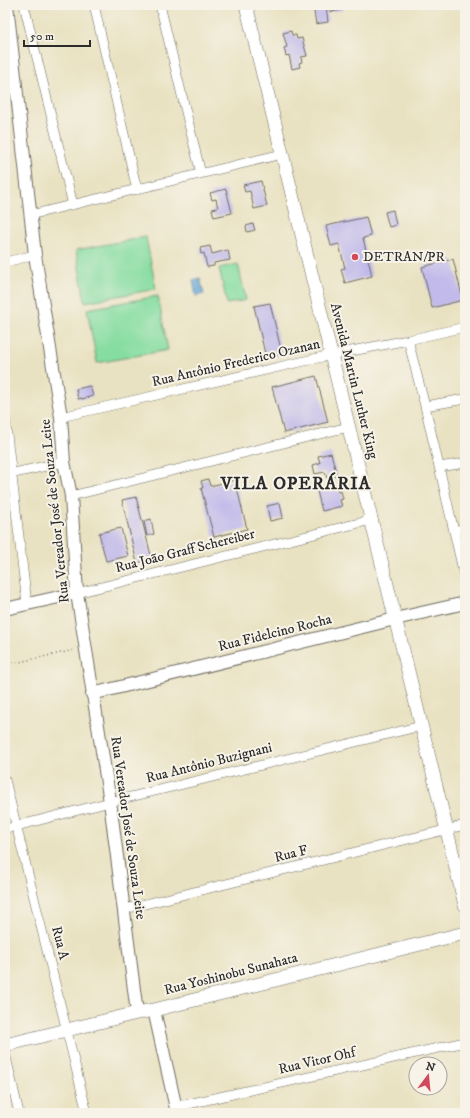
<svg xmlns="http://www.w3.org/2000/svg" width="470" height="1118" font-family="'IM FELL DW Pica',serif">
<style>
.green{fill:#86dda1;stroke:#588466}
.water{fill:#64a7d9;stroke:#486982}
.building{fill:#c1baea}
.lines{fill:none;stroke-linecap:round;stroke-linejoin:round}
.minor-casing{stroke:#6e6b60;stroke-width:10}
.tertiary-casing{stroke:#6e6b60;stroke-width:14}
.secondary-casing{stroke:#6e6b60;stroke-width:14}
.path{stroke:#6e6b60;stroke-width:1.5;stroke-dasharray:1 3;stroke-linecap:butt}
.minor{stroke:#fff;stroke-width:9}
.tertiary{stroke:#fff;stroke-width:12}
.secondary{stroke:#fff;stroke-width:13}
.poi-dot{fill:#d1495b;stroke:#f7f3e8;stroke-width:1.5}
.labels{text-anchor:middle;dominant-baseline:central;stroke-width:4;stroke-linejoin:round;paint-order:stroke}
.poi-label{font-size:14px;fill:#2b2b2b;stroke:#f7f3e8;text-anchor:start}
.street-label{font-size:14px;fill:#2b2b2b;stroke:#f7f3e8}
.district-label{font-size:18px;font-weight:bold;letter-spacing:1px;fill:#2b2b2b;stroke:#f7f3e8}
</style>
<rect width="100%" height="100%" fill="#f7f3e8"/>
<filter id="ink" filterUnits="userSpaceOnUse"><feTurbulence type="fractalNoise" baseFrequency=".025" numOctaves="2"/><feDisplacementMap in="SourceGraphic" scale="8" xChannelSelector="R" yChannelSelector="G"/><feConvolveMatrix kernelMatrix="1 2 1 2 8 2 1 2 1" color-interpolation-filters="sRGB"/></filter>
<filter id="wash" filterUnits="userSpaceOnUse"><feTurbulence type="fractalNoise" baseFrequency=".012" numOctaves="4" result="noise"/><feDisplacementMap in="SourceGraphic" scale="16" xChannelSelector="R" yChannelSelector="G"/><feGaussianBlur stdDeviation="0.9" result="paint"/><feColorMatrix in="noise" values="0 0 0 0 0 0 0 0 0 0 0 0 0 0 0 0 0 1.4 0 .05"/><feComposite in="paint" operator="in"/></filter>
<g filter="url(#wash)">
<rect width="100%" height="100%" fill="#e9e2c2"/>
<path class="green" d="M146 237 156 289 85 302 76 250Z
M238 264 246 300 227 304 219 268Z
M158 296 168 350 97 363 87 309Z"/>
<path class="water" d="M200 278 204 294 196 296 193 280Z"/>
<g id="blocks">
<path class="building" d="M313 5H326L328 22 316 24Z
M329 5H342L343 10 330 12Z
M291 31 292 35H296L297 39 302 38 307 56 301 57 302 62 299 63 300 67 292 69 289 55 286 56 284 48 287 47 283 33Z
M261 181 267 206 254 209 250 191 245 192 243 185Z
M226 189 232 213 214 217 212 209 218 208 216 199 212 200 210 193Z
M393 210 396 225 389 227 385 212Z
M366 217 371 236 363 238 372 276 345 283 341 269 345 268 339 244 331 246 326 226Z
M253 224 255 230 247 232 246 226Z
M210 246 212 254 228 250 230 260 214 263V266L207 267 204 253 201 254 200 248Z
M453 259 463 300 432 308 422 267Z
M270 303 282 354 266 358 254 306Z
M316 376 328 422 284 433 272 387Z
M90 386 93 396 82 399V398L78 399 76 389Z
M331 453 337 476 327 478 325 472 315 474 313 465 320 463 318 456Z
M208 479 210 486 235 480 247 529 214 537 201 488H203L201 481Z
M337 486 338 492 341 491 343 499 340 500 342 506 322 511 317 491Z
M136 497 152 559 137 563 122 500Z
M280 503 283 518 270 521 267 506Z
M151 519 154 534 147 536 144 521Z
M121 528 128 556 106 561 99 533Z"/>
</g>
</g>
<g filter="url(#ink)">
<use href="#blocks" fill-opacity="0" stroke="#6e6b60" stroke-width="1"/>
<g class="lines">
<g class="minor-casing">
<path id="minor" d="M24 5 73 205
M94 5 137 190
M160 5 201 174
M30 215 282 154
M5 262 35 255
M408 340 425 406 465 579
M425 406 465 399
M61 417 331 355 408 340 465 327
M5 418 27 604
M439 467 465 463
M5 475 64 462
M71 496 348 427
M454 531 465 528
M77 593 371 520
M5 780 87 1113
M5 829 110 802 421 726
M125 909 465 825
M5 1053 19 1113
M175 1107 465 1042"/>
</g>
<g class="tertiary-casing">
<path id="tertiary" d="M7 5 35 255 61 417 64 462 71 496 77 593 110 802 137 1013
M5 609 77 593
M92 694 395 619 465 603
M154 1010 177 1113"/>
</g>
<g class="secondary-casing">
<path id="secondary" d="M246 5 465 905
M5 1045 137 1013 154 1010 465 933"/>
</g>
<path class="path" d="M5 665 75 650"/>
<use href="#minor" class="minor"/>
<use href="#tertiary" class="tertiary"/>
<use href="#secondary" class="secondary"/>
</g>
</g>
<circle class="poi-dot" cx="355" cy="257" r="4"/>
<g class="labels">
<g class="poi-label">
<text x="363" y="257">DETRAN/PR</text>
</g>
<g class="street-label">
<text transform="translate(236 363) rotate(-13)">Rua Antônio Frederico Ozanan</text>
<text transform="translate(354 381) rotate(76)">Avenida Martin Luther King</text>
<text transform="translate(55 511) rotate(-96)">Rua Vereador José de Souza Leite</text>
<text transform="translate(185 551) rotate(-14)">Rua João Graff Schereiber</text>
<text transform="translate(275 633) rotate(-14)">Rua Fidelcino Rocha</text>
<text transform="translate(209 763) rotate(-14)">Rua Antônio Buzignani</text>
<text transform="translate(128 828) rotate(82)">Rua Vereador José de Souza Leite</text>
<text transform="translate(291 854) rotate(-14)">Rua F</text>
<text transform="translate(60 943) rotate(76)">Rua A</text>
<text transform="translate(231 974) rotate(-14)">Rua Yoshinobu Sunahata</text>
<text transform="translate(317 1061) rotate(-13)">Rua Vitor Ohf</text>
</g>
<g class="district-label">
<text x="296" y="484">VILA OPERÁRIA</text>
</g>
</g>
<rect width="470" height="1118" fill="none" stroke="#f7f3e8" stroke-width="20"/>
<g transform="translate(428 1076) rotate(16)"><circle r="19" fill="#f7f3e8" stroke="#a5a39c"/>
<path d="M0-3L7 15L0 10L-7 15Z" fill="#d1495b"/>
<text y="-6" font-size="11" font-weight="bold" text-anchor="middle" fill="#2b2b2b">N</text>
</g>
<path d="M24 40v6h66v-6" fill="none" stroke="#2b2b2b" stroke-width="2"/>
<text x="30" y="40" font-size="12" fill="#2b2b2b" stroke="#f7f3e8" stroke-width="3" paint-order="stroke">50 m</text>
</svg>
